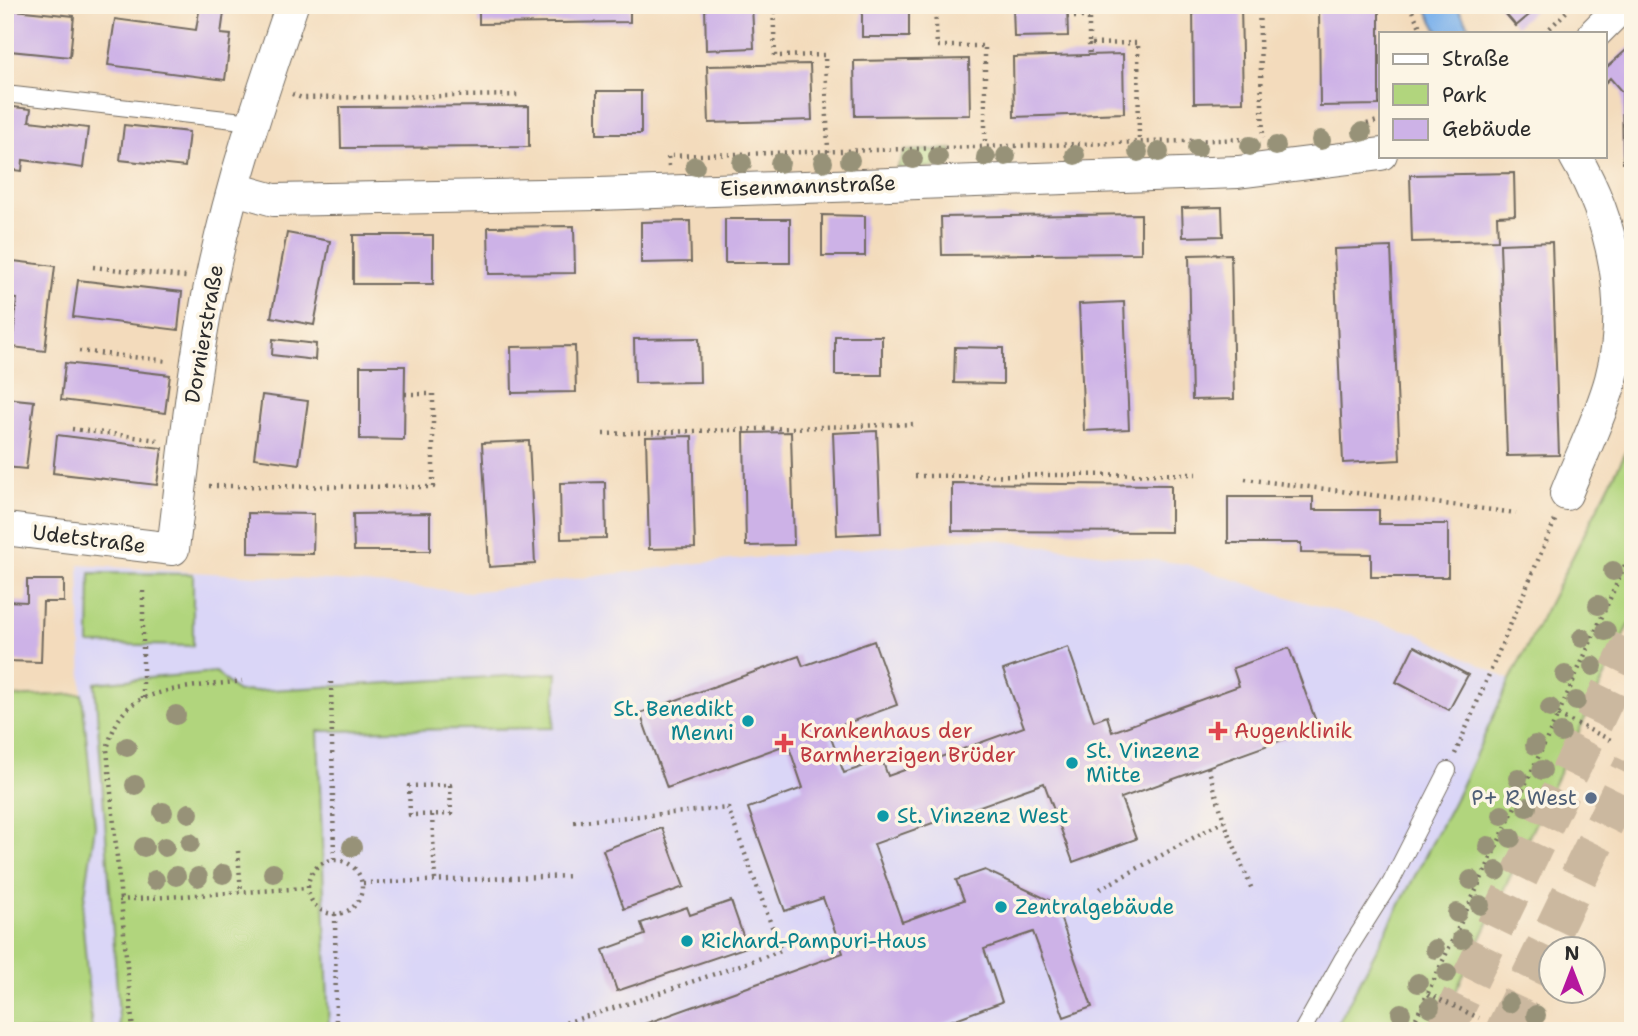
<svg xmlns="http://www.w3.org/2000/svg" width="1638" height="1036" font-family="'Shantell Sans',sans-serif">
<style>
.built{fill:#dad6f7}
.green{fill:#b1d57d;stroke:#6e8054;stroke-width:2}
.water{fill:#7eb2eb;stroke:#546e8b;stroke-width:2}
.building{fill:#cdb2e7}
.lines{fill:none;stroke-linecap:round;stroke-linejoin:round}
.highway-tunnel{stroke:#cbb89f;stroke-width:38;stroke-dasharray:38 19;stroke-linecap:butt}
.lane-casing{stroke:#71695e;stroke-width:18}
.street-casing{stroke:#71695e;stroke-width:34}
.path{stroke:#71695e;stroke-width:4.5;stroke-dasharray:2 5;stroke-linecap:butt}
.lane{stroke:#fff;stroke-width:16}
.street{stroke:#fff;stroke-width:32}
.tree{fill:#979278}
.culture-dot{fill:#0f9aa8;stroke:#fcf5e5;stroke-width:2.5}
.health-dot{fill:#e0444e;stroke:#fcf5e5;stroke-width:2.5}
.service-dot{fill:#5c6f8a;stroke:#fcf5e5;stroke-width:2.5}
.labels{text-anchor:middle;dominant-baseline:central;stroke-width:7;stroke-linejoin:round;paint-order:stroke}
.street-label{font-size:21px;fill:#2b2b2b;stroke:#fcf5e5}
.culture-label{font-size:21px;fill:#0d838f;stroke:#fcf5e5;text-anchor:start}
.health-label{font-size:21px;fill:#be3a42;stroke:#fcf5e5;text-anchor:start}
.service-label{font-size:21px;fill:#4e5e75;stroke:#fcf5e5;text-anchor:end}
</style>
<rect width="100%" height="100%" fill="#fcf5e5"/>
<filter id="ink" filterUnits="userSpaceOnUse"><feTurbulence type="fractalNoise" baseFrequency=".0143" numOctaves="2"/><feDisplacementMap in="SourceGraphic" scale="14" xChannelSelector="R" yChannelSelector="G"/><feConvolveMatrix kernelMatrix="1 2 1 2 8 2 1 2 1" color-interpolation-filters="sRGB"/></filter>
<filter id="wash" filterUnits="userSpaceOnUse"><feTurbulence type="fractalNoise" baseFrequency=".00686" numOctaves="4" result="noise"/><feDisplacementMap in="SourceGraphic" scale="28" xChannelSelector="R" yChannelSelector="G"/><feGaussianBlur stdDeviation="1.57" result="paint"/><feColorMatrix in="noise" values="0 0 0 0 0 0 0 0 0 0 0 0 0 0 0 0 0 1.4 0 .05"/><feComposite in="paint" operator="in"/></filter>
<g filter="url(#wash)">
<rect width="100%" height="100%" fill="#f3dbbc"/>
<path class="built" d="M978 538 1186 564 1304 602 1416 633 1510 680 1458 793 1334 1031H92L82 915 95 826 82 694 79 565 325 580 471 592 700 563Z"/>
<path class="green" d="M952 149 946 167 897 168 905 151Z
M1633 438V617L1437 1031H1334L1458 793 1510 680Z
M90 573 193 574V646L89 644Z
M216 672 237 692 557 673 553 728 318 731 329 1031H120L95 683Z
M82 694 95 826 82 915 92 1031H5V697Z"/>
<path class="water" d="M1424 5H1456L1473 33H1439Z"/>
<g id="blocks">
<path class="building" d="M200 5H225L221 34 231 35 225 80 108 65 115 19 196 30Z
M479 5H630V22L479 24Z
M705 5H752L754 48 706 50Z
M862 5H909V37H862Z
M1013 5H1067L1068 36 1014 37Z
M1193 5H1241L1243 102 1194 103Z
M1319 5H1379V105L1320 106Z
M1498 5H1541L1516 26Z
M14 10 74 16 70 57 10 51Z
M1633 44V163H1623L1622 92 1610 78 1605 83V66L1606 68Z
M1123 54 1124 113 1014 117 1013 57Z
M969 59 970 115 855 116 854 61Z
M810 64 812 120 709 123 707 66Z
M597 91H641V134H597Z
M5 106 31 109 29 121 88 128 83 168 23 160 22 171 5 169Z
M529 106V147L341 148 340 107Z
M124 125 189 132 185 167 120 160Z
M1514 173 1515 215 1497 216 1498 240 1412 242 1410 175Z
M1222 207 1223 236 1183 237 1182 208Z
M1141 214V253L942 255 941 217Z
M822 215 865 216V256H822Z
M725 219H790V263H725Z
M690 221 691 262 641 263V222Z
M574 226 575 273 489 274 488 227Z
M287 233 330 241 314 325 271 317Z
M353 235H433V284H353Z
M1552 242 1559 455 1507 456 1500 244Z
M1391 247 1400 460 1343 463 1334 249Z
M1231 254 1234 399 1192 400 1189 255Z
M5 260 55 266 45 351 12 347 17 299 5 298Z
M78 280 182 292 178 330 73 317Z
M1124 302 1129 429 1084 431 1079 304Z
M835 336H882V375H835Z
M699 338 700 382 635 383 634 339Z
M273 339 316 344 315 360 272 355Z
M575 346 576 392 512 393 511 347Z
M955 347 1003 348V384L954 383Z
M65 363 170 375 165 413 61 400Z
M360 366H405L404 440 360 439Z
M262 395 308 401 299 464 254 458Z
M5 398 34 401 26 469 5 467Z
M877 431 881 533 837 535 833 433Z
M791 432 794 545 746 546 744 433Z
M57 435 162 448 157 485 53 473Z
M692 436 695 548 649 549 646 437Z
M529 441 535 564 489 567 482 443Z
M605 482 606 538 561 539 560 483Z
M952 483 1171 485V532L952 531Z
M1228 497H1313V510H1379V524H1448V577H1371V554L1301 553V543H1228Z
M248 513 314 514 313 554 248 553Z
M430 513V551H354L353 514Z
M27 580H64V602H43L41 662 5 661V601L27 602Z
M874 641 897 705 828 730 844 773 882 760 888 776 1024 727 1003 670 1068 647 1094 721 1107 716 1112 732 1239 686 1233 668 1289 648 1318 727 1121 798 1136 839 1073 862 1044 783 874 844 902 922 964 900 956 880 985 870 1055 903 1092 1007 1064 1017 1033 932 984 949 1002 1002 923 1031H625L843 953 823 898 785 911 748 808 803 788 788 744 667 788 640 713 799 656 803 666Z
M1414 646 1468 675 1449 710 1396 682Z
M662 828 684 887 624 909 603 850Z
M731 901 747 947 617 991 603 950 645 935 641 923 687 907 690 915Z"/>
</g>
</g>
<g filter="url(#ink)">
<use href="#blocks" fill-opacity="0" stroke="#71695e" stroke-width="2"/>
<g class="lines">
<path class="highway-tunnel" d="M1445 1031 1633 641
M1504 1031 1633 765"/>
<g class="lane-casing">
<path id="lane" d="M5 94 252 122
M1302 1031 1343 958 1391 882 1448 770"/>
</g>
<g class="street-casing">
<path id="street" d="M1595 33 1623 5
M235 189 274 200 598 194 1238 172 1381 154
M1566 494C1580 458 1601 416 1611 379 1631 304 1613 221 1575 156
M5 529 173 549C184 460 193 369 211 281 230 187 261 96 292 5"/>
</g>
<path class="path" d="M773 5 775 56 825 55 828 152
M935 5 937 46H985V146
M1089 5V44L1138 43 1139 143
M1259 5 1263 138
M1409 5 1423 33
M909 8 935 6
M1067 17H1089
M1545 33 1573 5
M1089 44 1090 55
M292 94 302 98 522 95
M1367 124 1381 120
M669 166 668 156 1251 139
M93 267 186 277
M79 351 168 361
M72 429 158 440
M603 434 916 424
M915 476 1196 474
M1245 479 1516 513
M209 486 433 487V394H405
M143 591V698
M331 682 334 859
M1558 715 1613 741
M1455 754 1556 518
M1208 767 1224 821 1253 892
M450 785 451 814 410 815 409 786Z
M432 815 435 880
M238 851 241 893
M308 887a27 27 0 1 1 54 0a27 27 0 1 1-54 0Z
M363 883 572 876
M1100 889 1224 821
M119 900 307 888
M335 914 336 1031
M1428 994 1479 1018
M133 1031 107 749C111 735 115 722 126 710 148 686 211 686 242 681
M539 1031 633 1002 781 951 728 808 573 822
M1410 1031 1558 715 1633 547"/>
<use href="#lane" class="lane"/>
<use href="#street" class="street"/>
</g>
<g class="tree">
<circle cx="1362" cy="132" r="10"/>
<circle cx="1321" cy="140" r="10"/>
<circle cx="1250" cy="146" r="10"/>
<circle cx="1276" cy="146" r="10"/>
<circle cx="1197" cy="148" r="10"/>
<circle cx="1138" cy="152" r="10"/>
<circle cx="1159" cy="152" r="10"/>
<circle cx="1075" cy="155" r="10"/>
<circle cx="1006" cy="156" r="10"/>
<circle cx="938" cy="157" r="10"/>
<circle cx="986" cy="157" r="10"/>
<circle cx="913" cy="159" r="10"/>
<circle cx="850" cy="160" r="10"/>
<circle cx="823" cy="162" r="10"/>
<circle cx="742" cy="163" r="10"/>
<circle cx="780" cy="163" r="10"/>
<circle cx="695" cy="166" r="10"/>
<circle cx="1613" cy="571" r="10"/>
<circle cx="1598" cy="605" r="10"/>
<circle cx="1606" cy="631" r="10"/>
<circle cx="1582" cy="638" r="10"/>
<circle cx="1593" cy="666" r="10"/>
<circle cx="1565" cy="675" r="10"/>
<circle cx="1576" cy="701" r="10"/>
<circle cx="1550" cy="708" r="10"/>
<circle cx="176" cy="715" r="10"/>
<circle cx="1561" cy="733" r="10"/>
<circle cx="1535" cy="745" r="10"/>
<circle cx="127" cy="747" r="10"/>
<circle cx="1542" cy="770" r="10"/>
<circle cx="1518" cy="778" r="10"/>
<circle cx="135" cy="785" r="10"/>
<circle cx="1527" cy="807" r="10"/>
<circle cx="163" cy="812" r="10"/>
<circle cx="189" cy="813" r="10"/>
<circle cx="1502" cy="815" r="10"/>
<circle cx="1511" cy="838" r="10"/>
<circle cx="190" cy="843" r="10"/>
<circle cx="1488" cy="846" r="10"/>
<circle cx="144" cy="847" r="10"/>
<circle cx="165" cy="847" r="10"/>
<circle cx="352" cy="847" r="10"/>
<circle cx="1497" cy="871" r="10"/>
<circle cx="273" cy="873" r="10"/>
<circle cx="223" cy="874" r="10"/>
<circle cx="176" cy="876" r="10"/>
<circle cx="198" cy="877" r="10"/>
<circle cx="155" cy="880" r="10"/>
<circle cx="1471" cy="880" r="10"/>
<circle cx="1480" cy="905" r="10"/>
<circle cx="1457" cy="913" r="10"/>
<circle cx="1462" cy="939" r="10"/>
<circle cx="1435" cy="949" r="10"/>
<circle cx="1447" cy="973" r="10"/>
<circle cx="1418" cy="983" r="10"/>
<circle cx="1509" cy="1003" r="10"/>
<circle cx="1430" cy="1007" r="10"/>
<circle cx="1401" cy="1013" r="10"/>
<circle cx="1536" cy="1015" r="10"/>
</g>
</g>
<g class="culture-dot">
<circle cx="748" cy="721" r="7"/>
<circle cx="1072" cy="763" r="7"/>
<circle cx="883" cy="816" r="7"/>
<circle cx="1001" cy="907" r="7"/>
<circle cx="687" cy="941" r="7"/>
</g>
<g class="health-dot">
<path d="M1214.5 720.5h7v7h7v7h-7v7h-7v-7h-7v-7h7z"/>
<path d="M780.5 732.5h7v7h7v7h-7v7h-7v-7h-7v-7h7z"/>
</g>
<circle class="service-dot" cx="1591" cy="798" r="7"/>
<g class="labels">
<g class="street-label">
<text transform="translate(808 186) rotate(-2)">Eisenmannstraße</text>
<text transform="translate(204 334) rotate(-80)">Dornierstraße</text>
<text transform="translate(89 539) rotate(7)">Udetstraße</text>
</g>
<g class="culture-label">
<text x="734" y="709" text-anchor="end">St. Benedikt<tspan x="734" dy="24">Menni</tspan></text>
<text x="1086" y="751">St. Vinzenz<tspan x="1086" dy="24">Mitte</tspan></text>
<text x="897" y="816">St. Vinzenz West</text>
<text x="1015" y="907">Zentralgebäude</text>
<text x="701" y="941">Richard-Pampuri-Haus</text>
</g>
<g class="health-label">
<text x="800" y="731">Krankenhaus der<tspan x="800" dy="24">Barmherzigen Brüder</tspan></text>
<text x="1234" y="731">Augenklinik</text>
</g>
<g class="service-label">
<text x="1577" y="798">P+ R West</text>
</g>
</g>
<rect width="1638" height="1036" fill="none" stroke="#fcf5e5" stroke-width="28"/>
<rect x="1379" y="32" width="228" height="126" fill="#fcf5e5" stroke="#a8a49b" stroke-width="2"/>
<rect x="1393" y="54" width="35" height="10" fill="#ffffff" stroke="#a8a49b" stroke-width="2"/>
<text x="1442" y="66" font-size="21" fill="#2b2b2b">Straße</text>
<rect x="1393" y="84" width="35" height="21" fill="#b1d57d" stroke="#a8a49b" stroke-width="2"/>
<text x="1442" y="102" font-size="21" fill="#2b2b2b">Park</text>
<rect x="1393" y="119" width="35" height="21" fill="#cdb2e7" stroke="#a8a49b" stroke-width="2"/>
<text x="1442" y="136" font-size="21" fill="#2b2b2b">Gebäude</text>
<g transform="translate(1572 970)"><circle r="33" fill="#fcf5e5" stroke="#a8a49b" stroke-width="2"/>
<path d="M0-5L12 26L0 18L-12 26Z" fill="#b5179e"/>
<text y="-10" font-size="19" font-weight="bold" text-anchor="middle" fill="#2b2b2b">N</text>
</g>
</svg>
